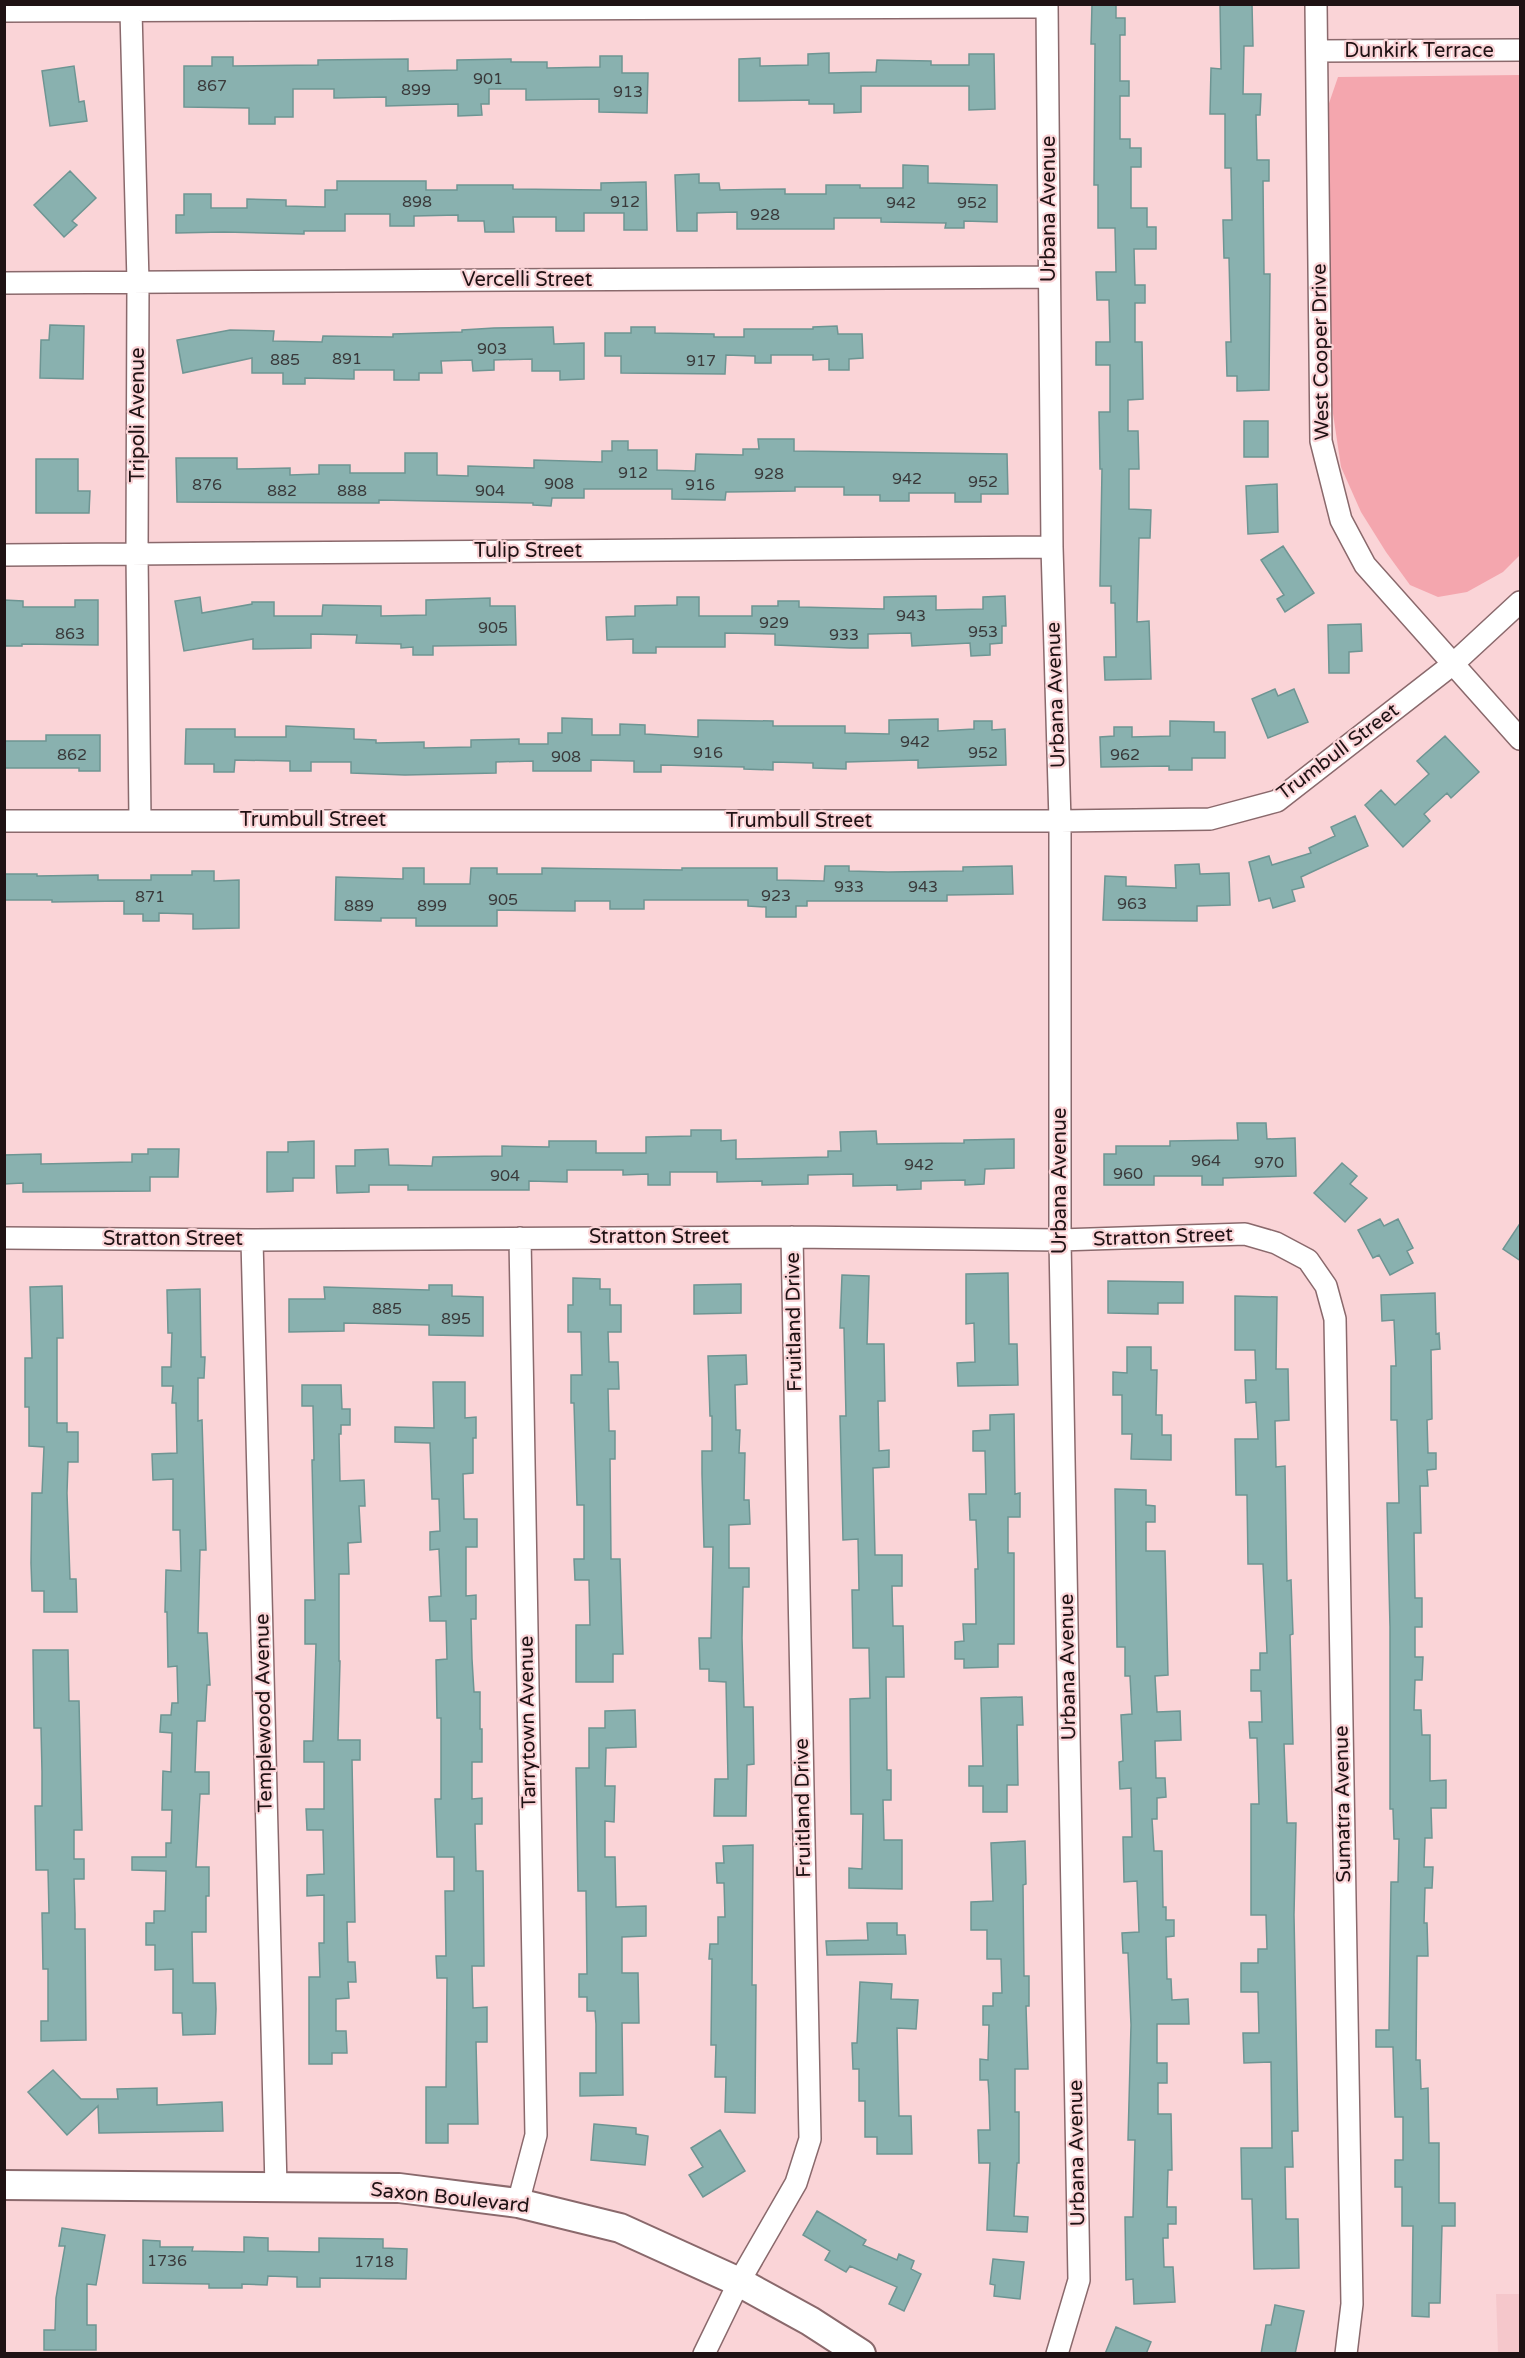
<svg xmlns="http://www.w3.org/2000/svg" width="1525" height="2358" font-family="'Varela Round',sans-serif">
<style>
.built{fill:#f5c7cb}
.green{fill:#f4a6ae}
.building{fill:#89b1af;stroke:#6e9593;stroke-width:1.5}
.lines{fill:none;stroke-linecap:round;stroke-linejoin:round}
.minor-casing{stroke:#8a696c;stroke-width:24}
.secondary-casing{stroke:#8a696c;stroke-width:32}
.minor{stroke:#fff;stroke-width:21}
.secondary{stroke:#fff;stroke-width:28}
.labels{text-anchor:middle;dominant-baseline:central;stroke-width:4.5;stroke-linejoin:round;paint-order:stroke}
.number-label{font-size:16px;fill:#3a3a3b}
.street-label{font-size:20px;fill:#1f1214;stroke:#fad4d7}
</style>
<rect width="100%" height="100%" fill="#fad4d7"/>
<path class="built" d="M1496 2294H1520V2353H1498Z"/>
<path class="green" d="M1520 75V555L1503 572 1467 592 1438 597 1410 585 1386 552 1361 512 1341 467 1329 387 1327 109 1338 77Z"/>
<path class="building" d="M1092 4H1116V18H1125V35H1120V81H1129V96H1120V139H1130V148H1141V167H1131V208H1147V227H1156V249H1134L1135 285H1145V303H1135V342H1142L1143 399 1128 400V431H1138L1139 469H1129V509L1151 510 1150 538H1139L1137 622 1149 621 1151 679 1105 680 1104 657H1116L1115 603H1111V586H1100L1102 469H1100L1099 412H1110V365H1096V342H1110L1109 300H1097L1096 272H1116L1115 228H1098V185H1094L1095 44H1091Z
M1220 4H1252L1253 46H1244L1243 94H1261L1260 115H1256L1257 160H1269V181H1263L1264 274H1270L1269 390 1237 391V376H1227L1226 342H1231L1229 258H1224L1223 220H1232L1231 168H1225V114H1210L1211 68 1221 69Z
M829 53V73L876 72 877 60 931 61V65H969V54H994L995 109 969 110V86H861V112L834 113V104H809V100L739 101V59L760 58V66L808 65V54Z
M600 56H622V73H648L647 113 599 112V99L526 100V89H489V104H481L482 115 458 116V104L386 106V97L334 98V89H293V117H275V124H249V108L184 107V66H212V57H233V66L318 65V60L408 59V71L457 70V60L511 59V62H547V68L600 67Z
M74 66 79 102 84 101 87 121 50 126 42 71Z
M903 165 928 166V183L997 185V222L964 221V228H945L946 223 881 222V218H834V229H737V212L697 213V231H677L675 175 699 174V183H719L720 190 785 189V194H826V185H860V188H903Z
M70 171 96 198 72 221 77 225 64 237 34 205Z
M337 181H426V190H457V185H513V189L601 190V183L646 182 647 230H624V213H584V231H556V217H513L514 232H485L484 221H458V215L414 216V226H390V214H345V231H304V234L224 232 176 233V215H184V194H211V208H247V199L286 200V206L325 207V190H337Z
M50 325 84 326 83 379 40 378 41 340H49Z
M837 326 838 334H862L863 358 849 359V370H829V359L813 360V355H771V363H755V356L726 355 725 374 621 373V356H605V333H631V327H655V333L714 334V337H744V329H813V327Z
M553 327 554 344 584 343V379L560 380V371H532V359L494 360V370L473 371 472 360 441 361 442 373H419V380H394V370H354V379L305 378V384H283V373H252V358L183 373 177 340 230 330 274 331 273 341 322 342 323 336 393 337V334L462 332V330L494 328Z
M1244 421H1268V457H1244Z
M758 439H794V451L1007 454 1008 494H981V502H955V493H909V501H880V495H844V487H795V491L726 492 725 500 672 499V489H584V498H552L551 506 533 505V503L379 500V503L177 502 176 458H237V469L290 468V475L319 474V465H350V473H405V453H437V475L468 476V466L534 468V460L602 462V451H612V441H628V450H657V470L695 471 696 454 743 455V449H759Z
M36 459H78V491H90L89 513H36Z
M1277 484 1278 532 1248 534 1246 486Z
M1283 546 1314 593 1285 612 1277 599 1284 595 1261 560Z
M936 596V610L983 609V597L1005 596 1006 626H1002V643L990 644V655L971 656 970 643 912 646 911 633 868 634V648H850L775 645V634L725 633V647H656V653H633V639L607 640 606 617 635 616V606L677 605V597H699V616H752V606H778V601H799V607L884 609V597Z
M200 597 202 613 252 604V602H274V616H322L323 605 381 606V616L426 615V600L490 598V606H515L516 645 433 646V655H413V647L401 648V644L356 643 357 635 311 634V648L253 649V639L184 651 175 601Z
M4 600 23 601V607H75V600H98V645L22 644V646H4Z
M1361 624 1362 651 1349 652V673H1329L1328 625Z
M1275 689 1278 696 1294 689 1308 722 1268 738 1252 699Z
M562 718 592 719V735H620V724L645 725V734L698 737V720L773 721V726H845V733L889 734V720L938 719V731L974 729V721H992V730L1005 729 1006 765 918 768V760L846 762V769L813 768V763L773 762V770L744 769V767L661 765V772H634V761L591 760V771H533V761L496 762V773L405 775 351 773V762H311V771H290V761L235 760 234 772H214V764H185L186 729H235V737H286V726L354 729V739L376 740V743L424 742V748L471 747V740L519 739V744H548V733H562Z
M1170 721 1214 722V732H1225V758H1192V770H1169V766L1101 767 1100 737 1114 736V727H1132V737L1170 736Z
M46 735H100V771H79V768H4V741H46Z
M1445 736 1479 772 1451 798 1447 793 1424 814 1430 821 1403 847 1365 805 1381 790 1395 805 1429 774 1417 761Z
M1355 816 1368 846 1301 877 1304 887 1292 890 1295 901 1273 908 1270 898 1259 901 1249 862 1269 856 1272 865 1311 853 1309 848 1335 836 1331 827Z
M1199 864 1200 874 1229 873 1230 905 1197 906V921L1103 920 1105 876 1126 877V886L1176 888 1175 865Z
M825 866H849V871L888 872 963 871V867L1012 866 1013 894 947 895V901H807V906H796V917H766V907L748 906V900H644V909H610V901H575V911L497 910V926H416V918H381V921L335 920 336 877 403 879V868H424V884H470L471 868H497V874H542V868L682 870V868H777V880L824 881Z
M192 871H214V881L239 880V928L193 929V914L159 913V921H143V914H124V901L52 902V900H4V874H37V876L98 875V880H151V875H192Z
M1237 1123H1266L1267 1139 1295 1138 1296 1176 1223 1178V1185H1202V1176H1154V1185H1104V1154H1116V1146H1170V1141L1238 1140Z
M691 1130H721V1141L736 1140V1159L828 1157V1151H841L840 1132 876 1131 877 1144 964 1143V1140L1014 1139V1168L985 1169 984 1184 965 1185V1180L921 1181V1189L897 1190V1185L853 1186V1174L808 1175V1184L762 1185V1181L717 1182V1172H670V1185H648V1174L623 1175V1170H567V1182L529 1181V1190H408V1185H369V1192L337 1193 336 1166H355V1150L388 1149 389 1165 432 1166 433 1157 502 1156V1146L549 1147V1141H596V1153H646V1137L691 1136Z
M314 1141V1178H293V1191L267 1192V1152H288V1142Z
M148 1149H179L178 1177H150V1191L23 1192V1183L4 1184V1155L41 1154V1164L132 1162V1154H148Z
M1342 1163 1357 1176 1350 1184 1367 1198 1345 1222 1314 1193Z
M1380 1219 1384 1226 1398 1219 1413 1248 1407 1251 1413 1263 1390 1275 1379 1255 1373 1258 1358 1230Z
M1521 1222V1261L1503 1249Z
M1008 1273 1009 1344H1017L1018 1385 958 1386 957 1363 975 1362 974 1323 966 1324V1274Z
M842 1275 869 1276 867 1344H884L885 1401H878L879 1451 889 1450V1467L873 1468 875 1555H902V1586H892L893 1626H903L904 1677H886L887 1770H891V1800H883L884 1840H902V1889L849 1888V1868L862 1869 863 1814H851L850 1699 870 1698 869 1648H853L852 1590H859L858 1539 843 1540 840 1416H846L844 1328H840Z
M573 1278 600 1279V1289H610V1305H621V1332H608L609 1362H618L619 1389H608L609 1431H615V1459H610L611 1559H620L622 1625 623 1654H613V1682H576V1625H590L589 1580H575L574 1559H584V1505H577L574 1403H571V1375H582L581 1332H568V1305H573Z
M1108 1281 1183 1282V1303H1158V1314L1108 1313Z
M741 1284V1313L694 1314V1285Z
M429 1285H452V1296L483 1297V1336L429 1335V1325L344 1323V1331L289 1332V1299H325L324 1287 429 1290Z
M62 1286 63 1338H57V1423H67V1432H78V1462H68L67 1493 70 1579H76L77 1612H44V1591H32L31 1563 32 1493H42L44 1447 29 1446V1407H25V1358H32L30 1287Z
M200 1289 201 1357H205L204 1378H198V1421L202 1420 206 1550H200L198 1633H207L210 1685H207L205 1721H197L195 1772H209V1794H200L196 1867H209V1896H206V1932H192L193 1983H215L216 2009 215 2034 183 2035 182 2013H173V1969L155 1970V1945H146V1923H154V1911H165L166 1871 132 1870V1857H166V1843H171L172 1810H162L163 1771 171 1772 172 1733 160 1732 161 1715H171L172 1703H178L177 1666 168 1667 167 1612H165L166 1570 181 1571 180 1530H173V1479L153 1480 152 1454 177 1453 176 1403H172L173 1386H162V1367H171L172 1333H168L167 1290Z
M1435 1293 1436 1334 1439 1333 1440 1349 1431 1350 1432 1419 1427 1420 1428 1453H1436V1469L1427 1470 1428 1486H1420L1421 1533H1414L1415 1598H1422V1627H1415V1657H1423L1422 1680H1415L1414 1710H1421L1422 1735H1430V1781L1446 1780V1808H1431L1432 1838H1425L1424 1867H1433L1432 1888H1425L1424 1923H1427L1428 1956H1417L1416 2060H1420L1421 2089 1428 2088 1429 2143H1439V2203H1455V2226H1442L1440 2303H1429V2317L1412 2316 1413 2226H1402V2187H1395V2160H1403V2117H1395L1393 2047H1376V2030H1389L1391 1882H1398L1399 1839H1394L1393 1809H1390V1627L1387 1503H1399L1397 1420H1391V1366H1396L1394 1320 1382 1321 1381 1295Z
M1235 1296 1277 1297 1276 1369H1288L1289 1420 1275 1421 1276 1467 1285 1466 1287 1581 1291 1580 1293 1634 1290 1635 1293 1744H1284L1287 1823H1296L1294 1915 1298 2131H1292L1293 2167H1285L1286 2219H1298L1299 2268 1254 2269 1252 2199H1242L1241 2148H1272L1271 2062 1244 2063 1243 2033H1259L1258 1992H1241V1963H1258V1949H1267L1266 1915H1251V1804H1259L1257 1738H1250L1249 1722H1262L1261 1691H1251V1670H1260V1653H1267L1263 1564H1248L1247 1495H1236L1235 1439H1258L1256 1402 1246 1403 1245 1380H1256L1255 1350H1235Z
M1127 1347H1151V1370H1157L1156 1415H1162V1435H1171V1460L1131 1459 1132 1434H1122V1395H1113V1372L1127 1373Z
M746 1355 747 1384 735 1385 736 1430H740L739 1453H745L744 1500H749L750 1524 729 1525V1568H749V1587H743L742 1638 744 1707H753L754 1764 747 1765 746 1816H714L715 1779H728L726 1682 709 1681V1669H700L699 1638H711L713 1547H704L702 1474V1451H712V1416H710L708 1356Z
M433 1382H465V1418L476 1417V1438H473V1473L463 1474 464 1519H477V1547H466V1596L476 1595V1619H471L472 1659 474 1692H480V1729H482V1762H472V1799L482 1798V1824H475L476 1871H483L484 1966H472L473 2008 487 2007V2042H476L478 2124H448V2143H426V2087H446L447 1978H437L436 1956H446L445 1891H454V1857H437L435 1799H441V1718H437L436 1660 447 1659 446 1621H430L429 1597 441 1596 439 1549 430 1550V1532L440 1531 439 1499H432L430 1443 395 1442V1427L434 1428Z
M302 1385H341L342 1409H350V1425H341V1434H339L340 1481 364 1480 365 1506H359L361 1542 348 1543 349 1574H339V1661H340L338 1740H360V1760H352L355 1922H347L348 1962H355L356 1982H348L349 1998 336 1999V2031H346L347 2053H332V2064H309V1977H320L319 1943H324V1895L307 1896V1875L324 1874 323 1830H307L306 1809H324V1762H304V1741H313L316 1644H305V1600H315L312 1460H314L313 1406H302Z
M1014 1414 1015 1494 1020 1493V1517H1008V1553H1014V1644H998V1667L964 1668V1659H955V1642L964 1641 963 1624H976L975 1569H978L976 1520H970L969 1494H986L985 1451H973V1431L990 1430V1415Z
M1115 1489 1146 1490V1505L1155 1506V1522H1146V1551H1165L1168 1675 1155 1676 1157 1712 1180 1711 1181 1740 1155 1741 1156 1778H1165L1166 1797 1157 1798V1819H1152L1154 1851H1162L1163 1907H1166V1920H1174V1936L1166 1937 1167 1979H1171L1172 2000 1188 1999 1189 2024H1157V2063H1167V2083H1158V2114H1171L1172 2170H1168L1167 2207H1176V2224H1168V2238H1163L1164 2267H1173L1175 2302 1134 2304 1133 2279 1126 2280 1125 2217H1133L1135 2140H1128L1131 2025 1128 1953H1123L1122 1933 1139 1932 1137 1881 1124 1882 1123 1837H1132L1131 1788 1120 1789 1119 1762 1123 1761 1121 1715 1132 1714 1130 1676H1125V1647H1117Z
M33 1650H68L69 1701H79L82 1830H74V1859H84V1879H74L75 1914V1929H85L86 2040 41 2041V2021H48V1969H43L42 1913H49L48 1870H36L35 1806H42V1772L41 1728H34Z
M1022 1697 1023 1725H1017L1018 1785H1007V1812H983V1786H969V1766H983L981 1698Z
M635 1710 636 1747 606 1748 605 1786H615L614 1822 605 1821V1857H615L616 1907 646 1906V1936L622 1937V1973H638L639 2023H622L623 2095 580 2096V2073H596V2024L595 2011H587V1997H579V1974H587L586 1891H578L576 1768H589V1728H605V1711Z
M1025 1841 1026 1884 1023 1885 1024 1976H1029V2006H1026L1028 2069H1015V2112H1019V2163H1017L1014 2216 1028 2217 1027 2232 987 2230 990 2163H979L978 2130H990L989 2095 988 2080H980V2059L988 2060 989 2025H983V2006H993V1993H1002L1001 1959H987V1930H971V1902L993 1901 991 1843Z
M753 1845 752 1985H756L755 2113 725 2112 726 2077H715L716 2045H711L712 1959H709L710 1944H718V1917H725L724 1883H717L716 1863H724L723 1846Z
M867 1923H897V1935H905L906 1954 827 1955 826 1941 868 1940Z
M860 1982 892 1984 891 1999 918 2000 916 2029 897 2028 899 2116H911L912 2154H877V2137H865V2101H859V2069H853L852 2043H857Z
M53 2070 81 2099H118L117 2089 157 2088V2105L222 2102 223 2131 99 2133 98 2106 67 2135 28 2092Z
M594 2124 636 2128V2134L648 2136 645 2165 591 2160Z
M720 2130 745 2171 703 2197 689 2175 703 2167 691 2148Z
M817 2211 866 2240 863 2245 897 2260 899 2254 914 2261 911 2269 921 2274 904 2311 889 2304 897 2287 850 2266 846 2272 825 2260 830 2251 803 2235Z
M62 2228 105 2235 96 2285 87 2284V2325H96V2350H44V2330H55L56 2298 65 2246H59Z
M244 2237 268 2238V2251L319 2252V2238L383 2239V2248L407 2249 406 2279 320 2278V2287H297V2277L268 2276 267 2285 242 2284V2288H209V2284L143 2283V2240L160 2241V2247H193L192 2251 244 2252Z
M993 2259 1024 2262 1020 2299 994 2296 995 2285 990 2284Z
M1275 2305 1304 2311 1295 2354H1261L1266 2325H1271Z
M1116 2327 1151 2342 1146 2354H1105Z"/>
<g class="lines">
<g class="minor-casing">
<path id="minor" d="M1047 4 1052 547 1060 821V1240L1079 2280 1057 2354
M1316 4 1321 441 1341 520 1365 565 1520 739
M4 11 1047 7
M131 11 138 282 137 554 140 820
M1317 51 1520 50
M4 283 1049 277
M4 555 1052 547
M4 821H1060L1210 819 1277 801 1453 664 1520 602
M4 1238 252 1240 792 1237 1060 1240 1245 1234 1276 1243 1308 1260 1326 1286 1335 1319 1352 2304 1346 2354
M252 1240 276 2187
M518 2203 536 2135 520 1238
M704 2354 739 2282 796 2183 810 2139 792 1237"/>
</g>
<g class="secondary-casing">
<path id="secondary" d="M4 2185 399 2188 518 2203 620 2228 739 2282 810 2321 861 2354"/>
</g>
<use href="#minor" class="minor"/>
<use href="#secondary" class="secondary"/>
</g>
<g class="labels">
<g class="number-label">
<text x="488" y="79">901</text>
<text x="212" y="86">867</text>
<text x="416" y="90">899</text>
<text x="628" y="92">913</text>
<text x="417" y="202">898</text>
<text x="625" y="202">912</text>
<text x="901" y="203">942</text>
<text x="972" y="203">952</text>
<text x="765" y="215">928</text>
<text x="492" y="349">903</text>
<text x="347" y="359">891</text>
<text x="285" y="360">885</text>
<text x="701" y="361">917</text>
<text x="633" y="473">912</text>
<text x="769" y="474">928</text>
<text x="907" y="479">942</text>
<text x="983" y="482">952</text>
<text x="559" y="484">908</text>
<text x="207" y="485">876</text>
<text x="700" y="485">916</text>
<text x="282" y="491">882</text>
<text x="352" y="491">888</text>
<text x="490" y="491">904</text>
<text x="911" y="616">943</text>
<text x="774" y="623">929</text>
<text x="493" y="628">905</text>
<text x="983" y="632">953</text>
<text x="70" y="634">863</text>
<text x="844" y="635">933</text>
<text x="915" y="742">942</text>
<text x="708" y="753">916</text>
<text x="983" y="753">952</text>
<text x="72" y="755">862</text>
<text x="1125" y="755">962</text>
<text x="566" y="757">908</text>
<text x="849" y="887">933</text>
<text x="923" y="887">943</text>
<text x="776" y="896">923</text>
<text x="150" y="897">871</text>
<text x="503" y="900">905</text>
<text x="1132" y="904">963</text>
<text x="359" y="906">889</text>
<text x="432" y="906">899</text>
<text x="1206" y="1161">964</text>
<text x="1269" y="1163">970</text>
<text x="919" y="1165">942</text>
<text x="1128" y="1174">960</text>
<text x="505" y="1176">904</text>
<text x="387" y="1309">885</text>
<text x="456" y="1319">895</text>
<text x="167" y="2261">1736</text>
<text x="374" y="2262">1718</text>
</g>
<g class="street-label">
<text x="1419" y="51">Dunkirk Terrace</text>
<text transform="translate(1049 209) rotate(-90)">Urbana Avenue</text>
<text x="527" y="280">Vercelli Street</text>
<text transform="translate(1321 352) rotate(-91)">West Cooper Drive</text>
<text transform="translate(138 415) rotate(-90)">Tripoli Avenue</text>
<text x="528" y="551">Tulip Street</text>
<text transform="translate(1056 695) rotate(-92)">Urbana Avenue</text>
<text transform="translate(1338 752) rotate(-37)">Trumbull Street</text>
<text x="313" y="820">Trumbull Street</text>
<text x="799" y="821">Trumbull Street</text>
<text transform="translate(1060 1181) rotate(-90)">Urbana Avenue</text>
<text x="659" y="1237">Stratton Street</text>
<text transform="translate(1163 1237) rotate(-2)">Stratton Street</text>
<text x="173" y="1239">Stratton Street</text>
<text transform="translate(794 1322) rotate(-91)">Fruitland Drive</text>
<text transform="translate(1068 1667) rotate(-91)">Urbana Avenue</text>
<text transform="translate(264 1713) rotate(-91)">Templewood Avenue</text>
<text transform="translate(528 1722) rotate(-91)">Tarrytown Avenue</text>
<text transform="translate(1343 1804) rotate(-91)">Sumatra Avenue</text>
<text transform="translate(803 1808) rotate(-91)">Fruitland Drive</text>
<text transform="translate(1077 2153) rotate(-91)">Urbana Avenue</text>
<text transform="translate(450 2198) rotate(6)">Saxon Boulevard</text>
</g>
</g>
<rect width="1525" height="2358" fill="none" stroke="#1f1214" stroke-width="12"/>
</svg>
